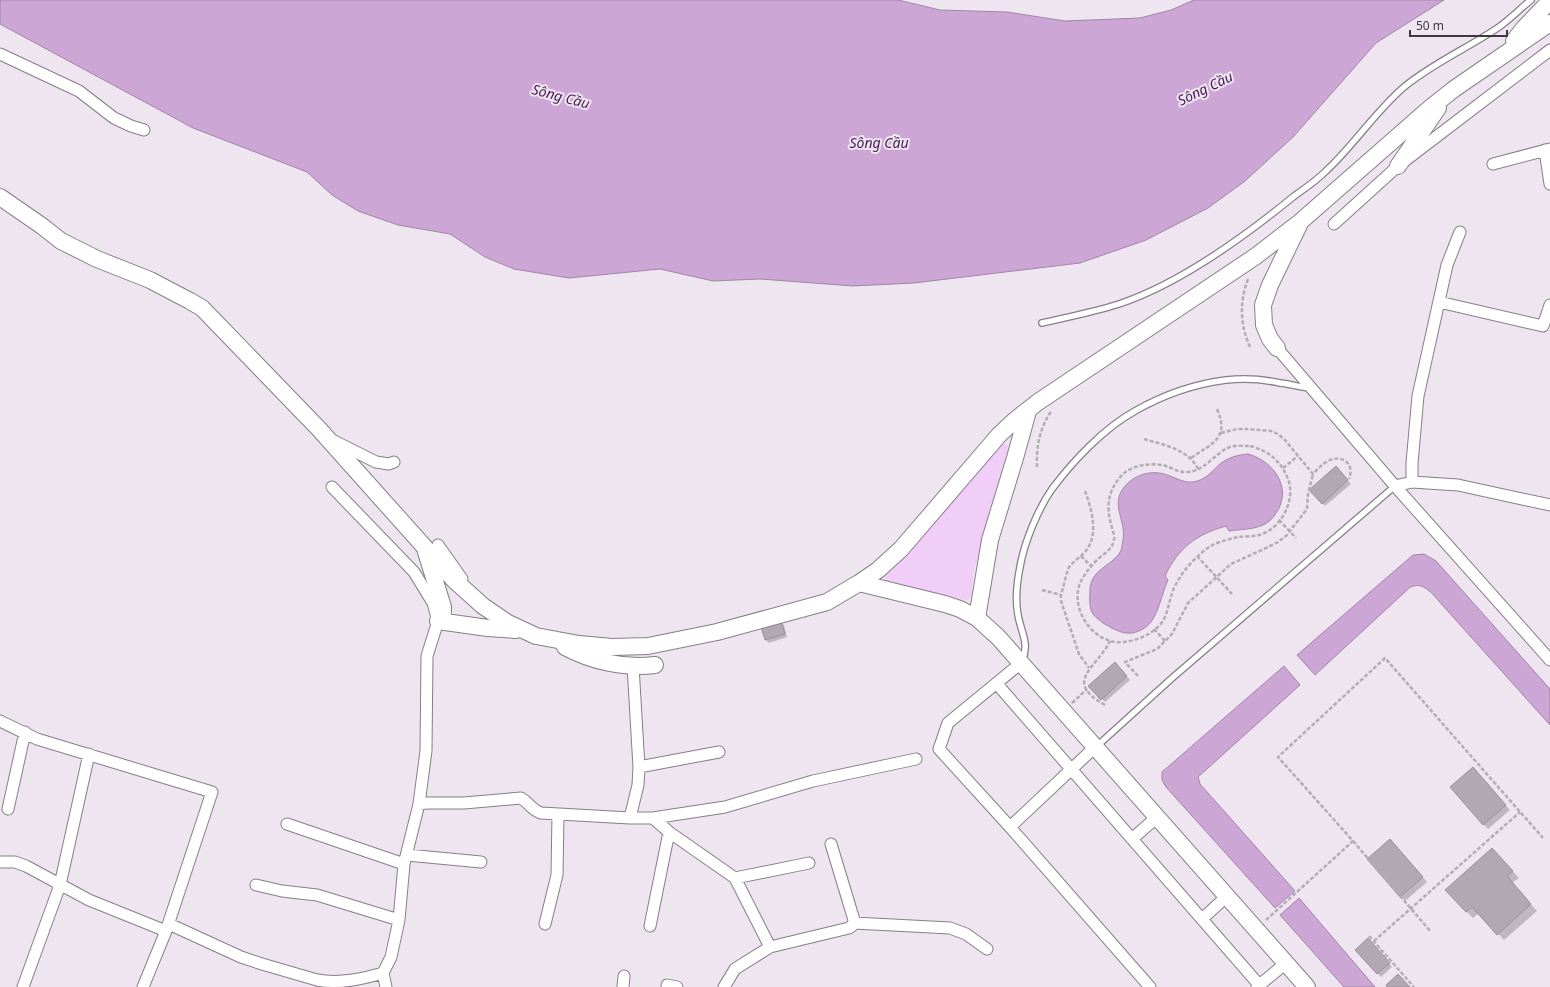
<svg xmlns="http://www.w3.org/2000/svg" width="1550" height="987" font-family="'Noto Sans',sans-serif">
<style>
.green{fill:#f0cef7}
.water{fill:#cca6d4;stroke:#a185a7}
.shadow{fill:#0003}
.building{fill:#b1a8b3;stroke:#99909b}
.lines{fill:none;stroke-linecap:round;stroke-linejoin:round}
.lane-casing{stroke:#877e89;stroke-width:8}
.street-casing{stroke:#877e89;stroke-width:13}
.secondary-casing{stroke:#877e89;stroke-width:18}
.path{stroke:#b4acb5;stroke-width:2.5;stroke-dasharray:4 2;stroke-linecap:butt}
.lane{stroke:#fff;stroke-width:5.5}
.street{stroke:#fff;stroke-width:11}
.secondary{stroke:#fff;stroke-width:16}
.labels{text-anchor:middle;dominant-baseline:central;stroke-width:4;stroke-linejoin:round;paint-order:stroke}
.water-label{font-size:14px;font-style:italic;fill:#471951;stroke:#efe5f1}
</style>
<rect width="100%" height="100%" fill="#efe5f1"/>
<path class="green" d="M1003 443 1009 446 1010 449 1008 459 974 571 971 596 968 600H964L885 581 883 573Z"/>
<path class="water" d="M0 0H898L940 10 1007 12 1065 21 1140 18 1171 10 1194 0H1444L1376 43 1293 137 1245 181 1208 208 1146 240 1080 263 914 283 853 286 760 279 713 281 660 269 569 278 514 269 485 257 450 234 398 225 358 211 332 195 307 172 193 128 0 24Z
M1248 454C1274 461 1293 489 1276 513 1274 517 1269 522 1265 524 1254 530 1241 529 1229 531L1226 526C1197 534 1178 548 1165 576L1168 580C1162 592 1158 618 1147 626 1131 639 1118 632 1103 623 1098 619 1093 616 1091 610 1089 603 1090 595 1090 588 1092 570 1110 566 1119 554 1122 550 1122 545 1123 540 1127 519 1107 503 1128 483 1140 472 1156 470 1170 476 1178 479 1185 483 1193 482 1206 480 1211 472 1220 464 1229 457 1238 455 1248 454Z
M1424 554 1436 561 1550 689V725L1445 608C1438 601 1426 582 1414 586 1411 586 1408 589 1406 591L1315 675 1297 655 1413 555Z
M1284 666 1300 685 1198 777 1200 784 1295 891 1275 908 1166 787 1162 780V772Z
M1299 898 1375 987H1344L1280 915Z"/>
<path class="shadow" d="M1336 468 1351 484 1325 506 1311 490Z
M781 622 784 625 787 637 769 643 766 640Z
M1115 664 1130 680 1105 702 1090 686Z
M1477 773 1510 810 1488 829 1483 824Z
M1395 845 1427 882 1405 901 1401 896Z
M1498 855 1519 878 1512 883 1537 911 1504 940 1479 913 1473 918 1466 911Z
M1368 940 1392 967 1381 977 1357 950Z"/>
<path class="building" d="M1336 466 1348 480 1322 504 1309 490Z
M781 621 785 634 765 640 761 627Z
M1115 662 1127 676 1101 700 1088 686Z
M1473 767 1506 805 1483 825 1450 787Z
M1390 839 1423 877 1400 897 1367 859Z
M1492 848 1513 871 1507 876 1531 904 1497 935 1472 907 1466 912 1445 890Z
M1368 938 1390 963 1377 974 1355 950Z
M1398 974 1410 987H1387L1386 985Z"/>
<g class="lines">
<g class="lane-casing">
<path id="lane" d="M1042 323C1068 317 1094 312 1119 304 1179 284 1244 237 1293 197 1304 189 1316 181 1326 171 1354 145 1375 112 1404 87 1433 63 1468 48 1499 27 1510 19 1520 9 1531 0
M1022 661C1030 643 1021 633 1018 615 1015 599 1017 582 1020 567 1024 543 1038 509 1052 489 1073 461 1104 428 1135 411 1163 395 1194 384 1226 380 1244 378 1262 379 1280 383 1290 384 1299 387 1310 388
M1097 746 1171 679 1395 486"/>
</g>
<g class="street-casing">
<path id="street" d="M0 54 79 91 114 118 131 126 144 130
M1545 150 1550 184
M1493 164 1550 149
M1334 224 1398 166 1550 50
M1439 302 1543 326 1550 305
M1277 348 1395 486 1550 660
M330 439 376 462 389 464 394 462
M1412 482V463L1418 396 1447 265 1460 232
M1395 486 1412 482 1458 485 1550 505
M332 487 414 572 433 603 438 621 427 656 426 751 419 804 404 864 399 920 391 957 383 973 386 987
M438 545 462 579
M1021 663 948 723 939 749 1010 827 1150 987
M997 684 1261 987
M0 721 37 739 212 792 166 931 143 987
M639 767 719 752
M419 804 427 803H464L521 798C529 803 532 810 541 813L630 818H653L669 832 735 878 770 947
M8 809 25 732
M630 818 638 785 639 767 633 666
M653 818 725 807 813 781 916 759
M287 824 404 864
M1010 827 1095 747
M1132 839 1157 817
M407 855 481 862
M0 862H15L26 866 89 900 166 931
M735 878 809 863
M256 885 282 891 317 895 399 920
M1202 919 1227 896
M854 923 950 928 966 934 987 949
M169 924 241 957 262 964 317 980C340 984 362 979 383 973
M545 924 557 875 558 814
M650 926 669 832
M667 985 677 987
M23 987 60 885 89 754
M623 987 624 976
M724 987 735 969 770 947 849 928 853 925 854 920 831 844
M1257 987 1286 963"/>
</g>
<g class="secondary-casing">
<path id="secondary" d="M1514 41 1524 28 1550 1
M1398 166 1438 108
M0 197 42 226 61 241 97 259 150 280 190 301 202 308 319 429 454 580 483 606 508 623 536 636 579 644 612 647 648 646 717 632 827 602 859 583 878 570 901 549 999 435 1015 420 1038 402 1256 256 1300 222 1430 108 1454 89 1550 23
M1277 348 1270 339 1264 325 1263 305 1270 285 1299 225
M426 552 443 607V612L438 621 488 628 516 630
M859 583 945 604 960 609 977 618 998 637 1307 987
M977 618 990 540 1015 458 1028 411
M565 647C591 661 625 669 655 665"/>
</g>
<path class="path" d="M1248 279C1239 303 1240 326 1251 349
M1221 433 1237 429H1247L1271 431 1278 434 1285 440 1313 474C1318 469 1322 464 1328 461 1342 454 1355 463 1349 479
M1144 439C1164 445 1188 449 1198 469
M1250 446C1269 451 1281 461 1288 479 1296 499 1282 527 1262 534 1255 537 1246 536 1239 537 1232 538 1223 541 1217 543 1207 547 1200 554 1193 561 1185 569 1179 578 1174 588 1170 597 1169 607 1165 617 1158 632 1140 640 1124 642 1094 646 1068 608 1081 581 1085 574 1089 568 1095 562 1101 555 1112 551 1114 540 1115 535 1112 529 1111 524 1106 506 1108 490 1122 475 1132 465 1152 462 1166 466 1172 468 1178 472 1185 472 1204 473 1214 453 1230 447 1236 445 1244 446 1250 446Z
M1191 458C1212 443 1230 439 1217 409
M1037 467C1036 446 1040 427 1052 410
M1283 468 1298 456
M1085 491C1092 510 1100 538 1083 554 1078 559 1071 563 1068 569L1061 595V601L1079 654 1089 668
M1279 520 1296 538
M1081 556 1091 566
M1197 556 1232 594
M1042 590 1061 595
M1154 629 1165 641
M1138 676 1125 662 1157 649 1172 634 1188 603 1231 564 1264 549 1278 542 1286 536 1307 509 1308 494 1313 474
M1072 703 1087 689
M1105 705C1062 681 1097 668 1110 641
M1353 841 1431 932
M1266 920 1353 841 1278 757 1385 658 1543 838
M1369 936 1414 987
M1374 941 1520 812"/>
<use href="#lane" class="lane"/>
<use href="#street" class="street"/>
<use href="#secondary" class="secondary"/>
</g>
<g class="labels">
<g class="water-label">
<text transform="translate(1205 88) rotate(-26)">Sông Cầu</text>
<text transform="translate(561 96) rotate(15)">Sông Cầu</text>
<text x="879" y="142">Sông Cầu</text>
</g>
</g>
<path d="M1410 30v6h97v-6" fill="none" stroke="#3d393e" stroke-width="2"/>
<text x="1416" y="30" font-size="12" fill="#3d393e" stroke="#efe5f1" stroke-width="3" paint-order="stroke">50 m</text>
</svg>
